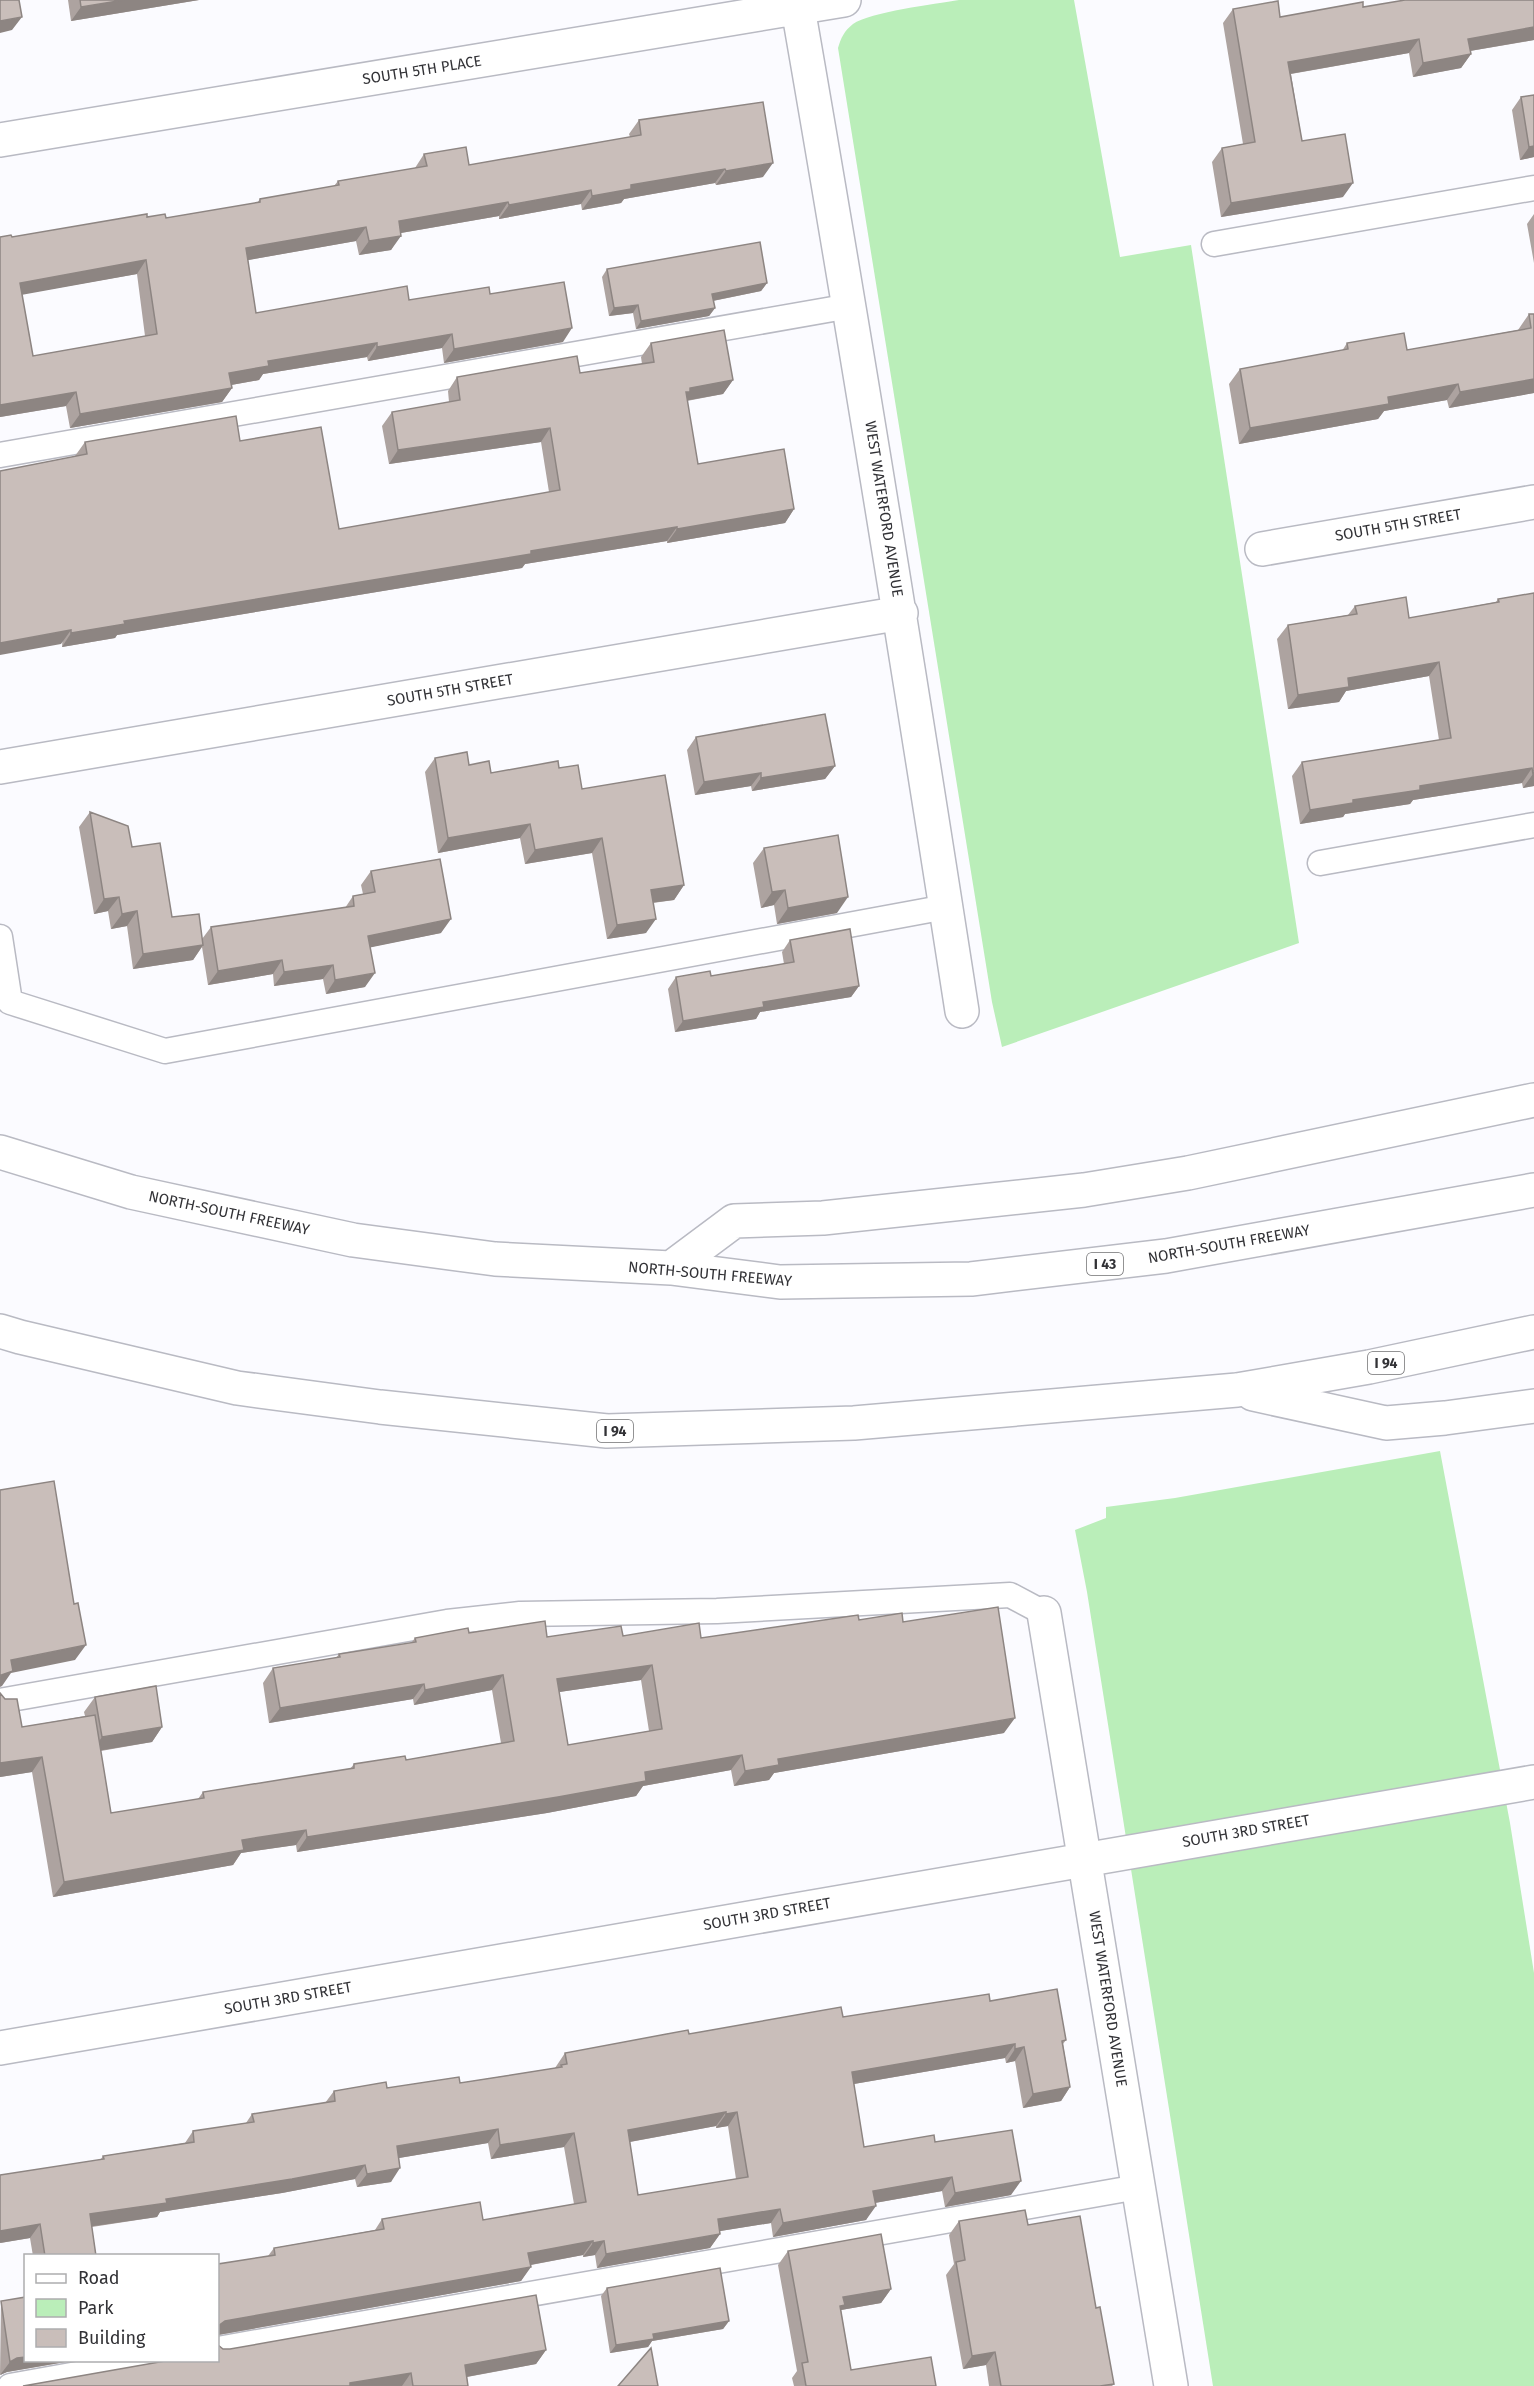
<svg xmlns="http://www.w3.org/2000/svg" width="1534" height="2386" font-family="'Fira Sans',sans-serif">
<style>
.green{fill:#baeeb9}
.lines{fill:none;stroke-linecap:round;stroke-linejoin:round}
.lane-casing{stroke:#b9bac3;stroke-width:27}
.street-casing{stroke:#b9bac3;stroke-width:36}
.highway-casing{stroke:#b9bac3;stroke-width:36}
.lane{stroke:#fff;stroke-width:24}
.street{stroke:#fff;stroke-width:33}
.highway{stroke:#fff;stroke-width:33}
.wall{fill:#ada3a0;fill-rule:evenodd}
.shaded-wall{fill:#8d8582}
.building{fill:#c9beba;stroke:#8d8582;stroke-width:1.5;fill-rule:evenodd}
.labels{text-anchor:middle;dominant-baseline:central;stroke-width:4.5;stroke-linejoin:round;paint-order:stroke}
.shield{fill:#fff;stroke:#707072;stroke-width:1.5}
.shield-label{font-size:14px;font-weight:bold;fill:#323236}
.street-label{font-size:15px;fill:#323236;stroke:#fff}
</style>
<rect width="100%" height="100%" fill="#fbfbff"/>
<path class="green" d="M959 0H1074L1120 257 1191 245 1299 943 1002 1047 992 1002 838 48C841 38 844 31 853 24 870 12 935 4 959 0Z
M1440 1451 1510 1823 1534 1973V2386H1213L1087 1592 1075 1530 1106 1518V1507L1175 1498Z"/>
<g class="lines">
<g class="lane-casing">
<path id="lane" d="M1214 244 1534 188
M0 455 850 306
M1320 863 1534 825
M0 937 10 1002 165 1051 946 907
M0 1701 447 1622 520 1614 717 1611 1010 1595 1044 1613
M218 2349 1138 2187
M10 2386 155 2360"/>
</g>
<g class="street-casing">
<path id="street" d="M798 8C856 342 910 676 962 1011
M0 140 844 0
M1262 549 1534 502
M0 767 901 613
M1044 1613 1171 2386
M0 2048 1534 1782"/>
</g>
<g class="highway-casing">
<path id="highway" d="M0 1152 131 1192 353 1240 495 1259 671 1268 780 1282 971 1279 1166 1256 1534 1190
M671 1268 734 1221 823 1218 1084 1190 1188 1173 1534 1100
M0 1331 20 1337 237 1388 380 1407 607 1431 854 1423 1237 1390 1369 1367 1534 1332
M1253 1394 1386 1423 1445 1418 1534 1406"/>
</g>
<use href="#lane" class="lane"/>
<use href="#street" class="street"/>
<use href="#highway" class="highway"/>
</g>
<path class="wall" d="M68 0H199L71 21Z
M1363 7 1534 40 1470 51 1471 54 1461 68 1413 77 1409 53 1291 74 1302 141 1343 197 1221 217 1212 162 1222 148 1243 144 1223 23 1233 9 1280 17Z
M1521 97 1534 157 1520 160 1512 110Z
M639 120 763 177 716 185 715 183 624 199 621 203 582 210 581 204 499 219V216L401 233 391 250 359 255 356 241 248 260 256 313 490 294 563 342 444 363 442 348 368 361 367 357 263 374 259 380 231 385 232 388 222 402 70 428 66 406 0 417 12 237 147 217 166 218 257 203 260 199 334 186 338 181 415 168 424 154 469 165 630 137 629 134ZM137 274 145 336 33 356 22 294Z
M1534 214V263L1527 224Z
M607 269 767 283 761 291 713 301 715 308 709 316 636 329 633 313 609 316 602 277Z
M1529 314H1534V393L1449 408 1447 400 1384 411 1378 419 1239 444 1229 384 1240 369 1342 351 1347 343 1407 350 1518 330Z
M651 343 733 380 723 394 687 401 698 464 794 509 785 523 667 543V541L525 564 522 568 117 635 115 638 62 647 75 456 85 442 240 441 339 529 549 492 541 442 389 464 382 426 392 412 449 402 448 391 457 377 580 373 642 364 641 357Z
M1534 593V786L1523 788 1522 783 1413 800 1410 804 1345 814 1343 817 1300 824 1292 776 1302 762 1439 740 1429 676 1346 691 1339 702 1288 709 1277 639 1288 625 1348 615 1355 606 1409 618 1496 602 1498 599Z
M696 737 835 766 825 779 752 791 751 786 695 795 687 750Z
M435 758 469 765 491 773 559 768 684 885 674 900 653 903 646 933 607 939 592 853 525 864 520 838 438 853 425 772Z
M90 812 132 847 172 917 202 939 211 927 345 908 353 896 363 894 361 885 371 871 441 933 370 947 365 987 326 994 323 979 274 986 273 974 208 985 202 947 193 960 133 969 127 926 111 929 108 911 94 914 79 827Z
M764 848 837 913 777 924 774 905 761 908 753 863Z
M790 940 859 986 851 997 760 1012 756 1019 675 1032 668 989 676 977 711 976 784 964 782 952Z
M859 1620 903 1622 1004 1733 774 1773 769 1780 734 1786 731 1770 643 1786 636 1796 547 1813 297 1852 296 1845 241 1853 233 1865 53 1897 32 1772 0 1777V1693L22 1727 85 1716 84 1712 95 1697 162 1727 152 1742 101 1751 111 1813 198 1799 203 1792 350 1769 354 1764 406 1760 501 1743 492 1690 414 1705 413 1699 269 1723 263 1683 273 1668 336 1658 339 1654 411 1643 415 1638 469 1633 547 1637 623 1636 701 1638ZM641 1680 649 1731 568 1745 559 1692Z
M990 2001 1066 2040 1063 2044 1070 2087 1061 2101 1023 2108 1015 2061 1006 2063 1005 2058 854 2084 864 2147 935 2142 1011 2195 945 2207 942 2191 875 2203 866 2220 773 2237 771 2223 720 2231V2234L710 2248 597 2268 595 2255 583 2257V2255L531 2265 521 2281 218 2335V2264L268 2256 274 2248 375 2230 382 2219 483 2220 574 2204 564 2147 491 2159 488 2143 399 2158 391 2182 357 2187 355 2179 282 2193 160 2212 157 2217 92 2227 96 2256H33L30 2238 0 2243 101 2159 103 2156 185 2143 193 2131 246 2123 252 2114 325 2103 334 2091 460 2083 555 2068 565 2053 689 2034ZM716 2126V2128L728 2126 736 2179 638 2195 630 2142Z
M959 2221 1028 2225 1096 2308 1114 2384 1112 2386H989L986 2365 963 2369 946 2275 954 2264 949 2235Z
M788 2251 891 2289 881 2303 841 2310 851 2370 936 2386H794L792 2378 797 2371 778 2265Z
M607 2288 729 2321 723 2329 652 2341 648 2347 610 2353 601 2296Z
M1 2301 26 2361H71L7 2372 0 2375Z
M223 2349H230L546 2350 536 2364 467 2377 468 2386H23L165 2361Z"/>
<path class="shaded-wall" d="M124 0H199L71 21 81 7Z
M22 17 12 30 0 33V21Z
M1534 27V40L1458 53 1468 39Z
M1419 39 1409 53 1278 76 1288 62Z
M1471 54 1461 68 1413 77 1423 63Z
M1534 146V157L1520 160 1529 147Z
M773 163 763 177 716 185 726 171Z
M725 169 715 183 624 199 621 203 582 210 592 196 631 185Z
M1353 183 1343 197 1221 217 1231 203Z
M591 190 581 204 499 219 509 205Z
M508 202 499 216 389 235 399 221Z
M366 227 356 241 237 262 246 248Z
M401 236 391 250 359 255 369 241Z
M146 260 137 274 10 297 20 283Z
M767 283 761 291 707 302 712 294Z
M638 305 633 313 609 316 614 308Z
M715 308 709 316 636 329 641 321Z
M572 328 563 342 444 363 454 349Z
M452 334 442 348 368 361 377 347Z
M377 343 367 357 263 374 259 380 220 387 229 373 268 361Z
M1534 379V393L1449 408 1460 392Z
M733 380 723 394 684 401 686 392 690 388Z
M1458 384 1447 400 1384 411 1378 419 1239 444 1250 428 1388 397Z
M232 388 222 402 70 428 80 414Z
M76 392 66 406 0 417V405Z
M550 428 541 442 389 464 398 450Z
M794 509 785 523 667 543 677 529Z
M677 527 667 541 525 564 522 568 117 635 115 638 62 647 71 633 124 621 531 551Z
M71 630 61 644 0 655V643Z
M1439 662 1429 676 1346 691 1339 702 1288 709 1298 695 1348 678Z
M835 766 825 779 752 791 761 778Z
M1532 768 1522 783 1413 800 1410 804 1345 814 1343 817 1300 824 1310 810 1353 800 1420 786Z
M761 773 751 786 695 795 704 782Z
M1533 774H1534V786L1523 788Z
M530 824 520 838 438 853 448 838Z
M602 838 592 853 525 864 535 850Z
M684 885 674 900 641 904 651 890Z
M785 890 774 905 761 908 772 892Z
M119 897 108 911 94 914 104 899Z
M848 897 837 913 777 924 788 908Z
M137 911 127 926 111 929 122 914Z
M451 919 441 933 358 950 368 936Z
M656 919 646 933 607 939 617 925Z
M203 945 193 960 133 969 143 954Z
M282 960 273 974 208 985 218 971Z
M333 965 323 979 274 986 284 972Z
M375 973 365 987 326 994 335 980Z
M859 986 851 997 760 1012 756 1019 675 1032 683 1021 763 1002Z
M86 1645 75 1660 11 1673 2 1686 0 1687V1677L11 1660Z
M652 1665 641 1680 546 1694 557 1679Z
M503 1675 492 1690 414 1705 425 1690Z
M424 1684 413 1699 269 1723 280 1708Z
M1015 1718 1004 1733 774 1773 769 1780 734 1786 745 1771 778 1759Z
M162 1727 152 1742 91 1752 102 1737Z
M742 1755 731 1770 643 1786 636 1796 547 1813 297 1852 307 1837 645 1772Z
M42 1757 32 1772 0 1777V1763Z
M306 1830 296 1845 241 1853 233 1865 53 1897 64 1882 242 1840Z
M1015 2044 1005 2058 842 2086 852 2072Z
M1024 2047 1015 2061 1006 2063 1015 2049Z
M1070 2087 1061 2101 1023 2108 1033 2094Z
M726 2112 716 2126 618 2144 628 2130Z
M737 2112 728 2126 716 2128 726 2114Z
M498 2129 488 2143 387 2160 397 2146Z
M574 2133 564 2147 491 2159 500 2145Z
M365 2165 355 2179 282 2193 160 2212 157 2217 80 2228 90 2214 166 2199Z
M400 2168 391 2182 357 2187 367 2174Z
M952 2177 942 2191 863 2205 873 2191Z
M1021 2181 1011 2195 945 2207 955 2193Z
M876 2206 866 2220 773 2237 783 2223Z
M780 2209 771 2223 708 2233 718 2219Z
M40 2224 30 2238 0 2243V2231Z
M720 2234 710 2248 597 2268 606 2254Z
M593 2241 583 2255 519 2267 528 2253Z
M604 2241 595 2255 583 2257 593 2243Z
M531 2267 521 2281 218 2335V2326L225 2321Z
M891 2289 881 2303 841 2310 835 2319 843 2297Z
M729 2321 723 2329 652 2341 648 2347 610 2353 616 2345 653 2334Z
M546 2350 536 2364 455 2379 465 2365Z
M995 2352 986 2365 963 2369 972 2356Z
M26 2357V2361H71L7 2372 0 2375 10 2362 17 2358Z
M411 2373 402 2386H348L350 2383Z"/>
<path class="building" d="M0 0H19L22 17 0 21Z
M80 0H124L81 7Z
M1405 0H1534V27L1468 39 1471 54 1423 63 1419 39 1288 62 1302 141 1345 134 1353 183 1231 203 1222 148 1255 142 1233 9 1278 1 1280 17 1363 2V7Z
M1534 95V146L1529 147 1521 97Z
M763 102 773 163 726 171 725 169 631 185V189L592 196 591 190 509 205 508 202 399 221 401 236 369 241 366 227 246 248 256 313 407 286 409 300 489 287 490 294 564 282 572 328 454 349 452 334 377 347V343L268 361 269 366 229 373 232 388 80 414 76 392 0 405V237L11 235 12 237 147 214V217L165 214 166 218 260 202V199L339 185 338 181 427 166 424 154 466 147 469 165 641 135 639 120ZM146 260 157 334 33 356 20 283Z
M760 242 767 283 712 294 715 308 641 321 638 305 614 308 607 269Z
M1529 314H1534V379L1460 392 1458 384 1388 397 1389 404 1250 428 1240 369 1348 349 1347 343 1404 333 1407 350 1531 328Z
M724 330 733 380 690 388V392H686L698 464 784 449 794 509 677 529V527L531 551V554L124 621 125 624 71 633V630L0 643V471L87 454 85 442 236 416 240 441 321 427 339 529 560 490 550 428 398 450 392 412 460 400 457 377 577 356 580 373 654 362 651 343Z
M1534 593V774H1533L1532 768 1420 786V790L1353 800V803L1310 810 1302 762 1451 738 1439 662 1348 678 1349 687 1298 695 1288 625 1357 614 1355 606 1406 597 1409 618 1499 602 1498 599Z
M825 714 835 766 761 778V773L704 782 696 737Z
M467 752 469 765 489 761 491 773 558 761 559 768 578 765 582 789 665 775 684 885 651 890 656 919 617 925 602 838 535 850 530 824 448 838 435 758Z
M90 812 128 826 132 847 160 843 172 917 199 914 203 945 143 954 137 911 122 914 119 897 104 899Z
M838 835 848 897 788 908 785 890 772 892 764 848Z
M440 859 451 919 368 936 375 973 335 980 333 965 284 972 282 960 218 971 211 927 354 906 353 896 375 892 371 871Z
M850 929 859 986 763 1002 764 1007 683 1021 676 977 710 971 711 976 794 962 790 940Z
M54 1481 74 1604 78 1603 86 1645 11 1660 13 1671 1 1675 0 1677V1490Z
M998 1607 1015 1718 778 1759 779 1765 745 1771 742 1755 645 1772 646 1781 558 1797 307 1837 306 1830 242 1840 244 1850 64 1882 42 1757 0 1763V1693L5 1699H17L22 1727 95 1715 111 1813 204 1798 203 1792 354 1768V1764L405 1756 406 1760 514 1741 503 1675 425 1690 424 1684 280 1708 273 1668 340 1657 339 1654 416 1642 415 1638 468 1628 469 1633 545 1621 547 1637 621 1626 623 1636 699 1623 701 1638 858 1615 859 1620 902 1613 903 1622ZM652 1665 662 1729 568 1745 557 1679Z
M156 1686 162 1727 102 1737 95 1697Z
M1057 1989 1066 2040 1062 2041 1070 2087 1033 2094 1024 2047 1015 2049V2044L852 2072 864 2147 934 2135 935 2142 1012 2130 1021 2181 955 2193 952 2177 873 2191 876 2206 783 2223 780 2209 718 2219 720 2234 606 2254 604 2241 593 2243V2241L528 2253 531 2267 225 2321 218 2326V2264L275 2255 274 2248 384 2229 382 2219 480 2202 483 2220 586 2202 574 2133 500 2145 498 2129 397 2146 400 2168 367 2174 365 2165 292 2179 166 2199 167 2203 90 2214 96 2256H45L40 2224 0 2231V2175L104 2159 103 2156 194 2142 193 2131 254 2122 252 2114 335 2101 334 2091 386 2082 387 2088 459 2077 460 2083 562 2067 561 2065 567 2064 565 2053 688 2030 689 2034 841 2007 843 2017 989 1994 990 2001ZM726 2112V2114L737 2112 748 2177 638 2195 628 2130Z
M1025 2210 1028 2225 1080 2216 1096 2308 1100 2307 1114 2384 1100 2386H1001L995 2352 972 2356 956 2262 965 2260 959 2221Z
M881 2234 891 2289 843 2297 845 2305 840 2306 851 2370 931 2357 936 2386H806L802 2363 808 2362 788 2251Z
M720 2268 729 2321 653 2334 654 2339 616 2345 607 2288Z
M536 2295 546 2350 465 2365 468 2386H413L411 2373 350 2383V2386H23L165 2361H218V2345L223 2349H230Z
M26 2297V2357L17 2358 10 2362 1 2301Z
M651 2348 658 2386H618Z"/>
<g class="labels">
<g class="shield">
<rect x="1087" y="1253" width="36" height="22" rx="4.5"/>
<rect x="1368" y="1352" width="36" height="22" rx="4.5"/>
<rect x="597" y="1420" width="36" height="22" rx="4.5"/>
</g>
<g class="shield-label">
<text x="1105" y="1264">I 43</text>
<text x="1386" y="1363">I 94</text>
<text x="615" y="1431">I 94</text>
</g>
<g class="street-label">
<text transform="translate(422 70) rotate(-9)">SOUTH 5TH PLACE</text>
<text transform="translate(884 509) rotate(81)">WEST WATERFORD AVENUE</text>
<text transform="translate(1398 525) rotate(-10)">SOUTH 5TH STREET</text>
<text transform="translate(450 690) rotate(-10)">SOUTH 5TH STREET</text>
<text transform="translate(229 1213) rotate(12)">NORTH-SOUTH FREEWAY</text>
<text transform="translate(1229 1244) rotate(-10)">NORTH-SOUTH FREEWAY</text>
<text transform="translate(710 1274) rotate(5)">NORTH-SOUTH FREEWAY</text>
<text transform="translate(1246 1831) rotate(-10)">SOUTH 3RD STREET</text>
<text transform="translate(767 1914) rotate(-10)">SOUTH 3RD STREET</text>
<text transform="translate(288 1998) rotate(-10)">SOUTH 3RD STREET</text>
<text transform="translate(1108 1999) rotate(81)">WEST WATERFORD AVENUE</text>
</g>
</g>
<rect x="24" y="2254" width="195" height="108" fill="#ffffff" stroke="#adadaf" stroke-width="1.5"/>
<rect x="36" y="2274" width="30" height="9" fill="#ffffff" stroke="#adadaf" stroke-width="1.5"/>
<text x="78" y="2284" font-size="18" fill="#323236">Road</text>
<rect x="36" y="2299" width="30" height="18" fill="#baeeb9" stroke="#adadaf" stroke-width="1.5"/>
<text x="78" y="2314" font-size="18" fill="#323236">Park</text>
<rect x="36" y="2329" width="30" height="18" fill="#c9beba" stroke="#adadaf" stroke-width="1.5"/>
<text x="78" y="2344" font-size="18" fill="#323236">Building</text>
</svg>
